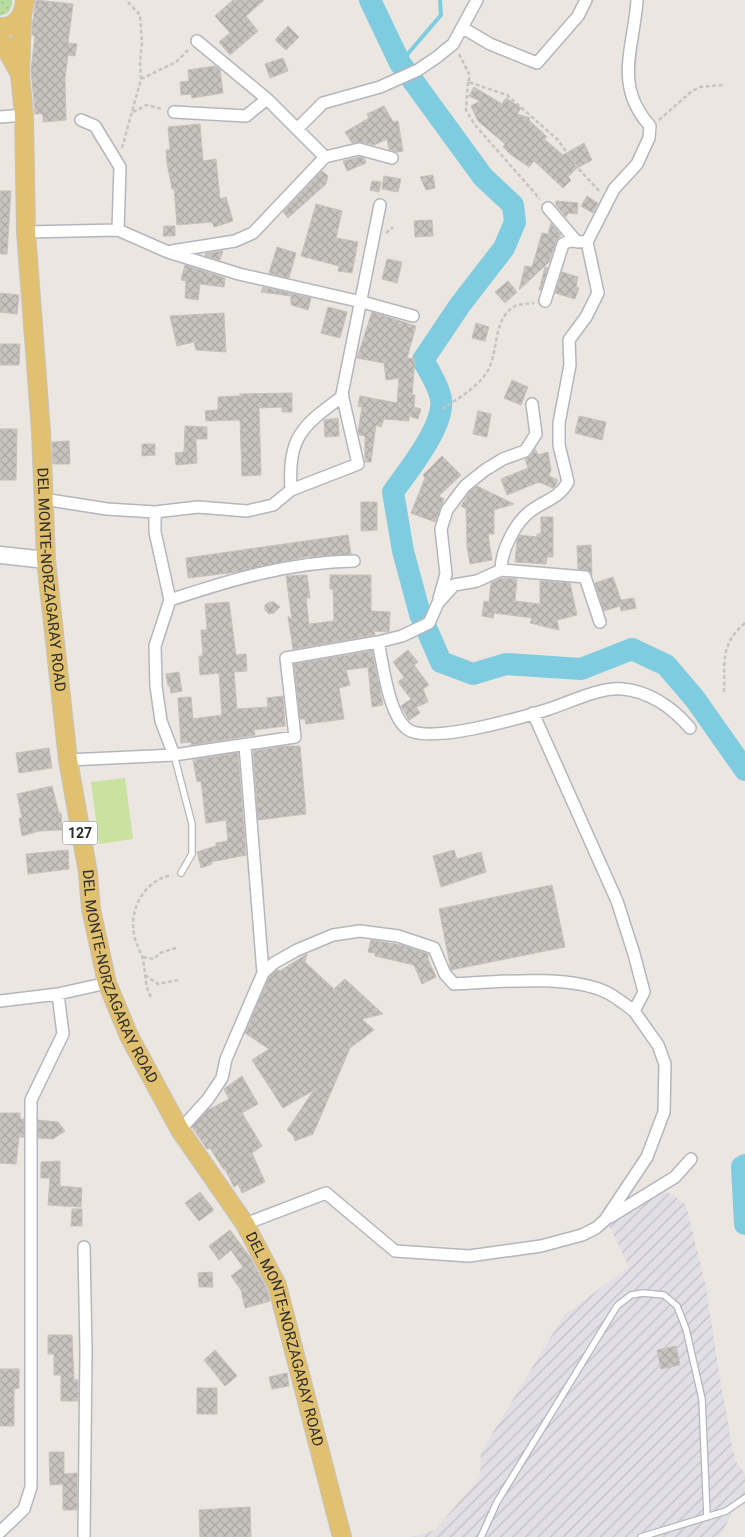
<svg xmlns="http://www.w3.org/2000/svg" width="745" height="1537" font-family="Roboto,sans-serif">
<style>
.industrial{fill:url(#industrial-furrows)}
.park{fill:url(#park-dots)}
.pitch{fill:#c9e2a0}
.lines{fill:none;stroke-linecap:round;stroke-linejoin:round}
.stream{stroke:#7fcce1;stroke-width:4}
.river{stroke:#7fcce1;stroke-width:22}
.building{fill:url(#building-cross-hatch);stroke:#c7c1b9}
.lane-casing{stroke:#b3b6be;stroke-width:8}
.street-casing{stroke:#b3b6be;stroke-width:14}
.secondary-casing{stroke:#b3b6be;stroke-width:19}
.primary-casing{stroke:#c4c4c4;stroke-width:20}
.path{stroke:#c4c4c4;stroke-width:2.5;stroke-dasharray:4 2.5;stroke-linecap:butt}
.lane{stroke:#fff;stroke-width:5.5}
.street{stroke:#fff;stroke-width:11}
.secondary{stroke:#fff;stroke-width:16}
.primary{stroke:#e1c16f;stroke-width:18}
.labels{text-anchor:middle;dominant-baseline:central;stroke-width:5;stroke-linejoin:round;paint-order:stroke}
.shield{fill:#fff;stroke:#6b6b6b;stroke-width:1}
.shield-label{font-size:14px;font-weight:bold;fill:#2c2c2c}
.street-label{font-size:15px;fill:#2c2c2c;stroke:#fff}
</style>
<defs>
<pattern id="industrial-furrows" width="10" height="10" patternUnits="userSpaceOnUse" patternTransform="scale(1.25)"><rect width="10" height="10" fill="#e1dfe5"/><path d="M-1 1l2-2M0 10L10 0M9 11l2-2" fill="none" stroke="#c1c0c5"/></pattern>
<pattern id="park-dots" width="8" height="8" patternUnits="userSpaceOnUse" patternTransform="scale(1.25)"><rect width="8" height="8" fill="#b9dca3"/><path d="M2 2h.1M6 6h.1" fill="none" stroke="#9fbd8c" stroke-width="1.8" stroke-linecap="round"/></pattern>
<pattern id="building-cross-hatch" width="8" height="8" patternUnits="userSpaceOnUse" patternTransform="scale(1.25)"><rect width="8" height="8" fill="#c7c3bf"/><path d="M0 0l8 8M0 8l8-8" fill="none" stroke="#aba8a4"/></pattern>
</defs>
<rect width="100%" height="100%" fill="#ece6e0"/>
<path class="industrial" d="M663 1191 673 1195 686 1205 706 1287 719 1373 733 1451 737 1463 745 1474V1504L733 1511 721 1535 714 1537H412L435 1530 480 1477 481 1452 564 1315 629 1267 607 1221Z"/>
<path class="park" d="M0 0H12V5L8 13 0 16Z"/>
<path class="pitch" d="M125 778 133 839 99 844 91 782Z"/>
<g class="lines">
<path class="stream" d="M400 63 441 15 440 0"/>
<path class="river" d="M370 0 400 63 483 177 513 205 515 222 504 248 460 305 423 360C429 371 437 383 440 395 449 421 408 471 393 492L403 551 420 614 441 662 473 674 506 664 581 669 632 649 666 665 695 699 745 770
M745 1165 742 1167 745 1224"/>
</g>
<path class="building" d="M36 0 73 4 68 43 77 44 75 56 68 55 65 78 66 120 43 122V114H35L31 70 35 36 32 35V26Z
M233 0H264L246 16 258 31 230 55 219 42 230 33 215 16Z
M288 26 299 37 286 50 275 40Z
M283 58 288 71 270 78 265 64Z
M215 66 220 70 223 93 192 98 191 94 181 95 180 82 189 81 188 70Z
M474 87 502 104 506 98 521 108 517 114 530 118 529 120 547 137 544 139 563 155 584 143 592 160 577 168 568 177 571 180 563 188 534 161 529 167 510 154 503 147 505 144 478 121 471 106 480 101 469 96Z
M384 106 393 122 398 121 403 151 397 152 389 149 387 139 374 145 361 142 352 143 345 132 369 118 367 114Z
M200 124 203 161 216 159 220 199 226 197 233 221 214 227 212 222 177 225 174 189H172L167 163 166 150H170L168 127Z
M359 157 364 158 366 163 347 171 343 161Z
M322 171 328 176 326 184 288 218 283 212Z
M433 175 435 188 426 190 420 177Z
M384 176 401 179 398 192 382 189Z
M372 181 381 182 379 192 370 190Z
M0 191H11L7 254H0Z
M587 196 598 203 593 213 581 206Z
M556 201 578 203 577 214 568 213 566 217 556 205Z
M316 204 342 211 336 238 358 242 352 273 338 271 339 266 301 256Z
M432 220 433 236 415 237 414 221Z
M551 223 561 235 556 242 549 262 519 290 525 266 532 267 542 233 548 234Z
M164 226H175V236H163Z
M277 247 296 253 289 278 269 273Z
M223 251 220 260 205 256 206 253Z
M387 259 402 262 397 283 382 279Z
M185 265 225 278 224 287 200 284 198 300 185 298 186 281 181 280Z
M545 267 548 268 541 290H539Z
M562 272 578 277 576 287 579 288 575 299 555 293Z
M508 281 517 292 505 303 495 292Z
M263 287 311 298 308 310 291 305V296L261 292Z
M0 293 19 295 17 314 0 312Z
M328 307 347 312 340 338 321 333Z
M372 312 416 326 407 358 415 359 412 395H415L414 407 421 409 418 419 409 416V421L384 419 381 427 376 425 371 462H365V436L359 435 358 432 362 407 358 406 360 396 397 403 399 378 386 380 384 363 357 358Z
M224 313 226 352 196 350 194 342 177 346 170 316Z
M476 323 489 327 485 341 472 338Z
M0 344H20L19 365H0Z
M512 380 528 387 521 405 504 398Z
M292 393V412H282V407L259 408 261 475 242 476 240 420 206 421 205 411 218 410V397L240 396V394Z
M478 411 491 414 487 437 473 434Z
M579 416 606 422 602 440 575 433Z
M338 418 339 436 325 437 324 420Z
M185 426 207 427V439H196L197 463 176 465 175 453 184 452Z
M0 429H17L16 480H0Z
M69 441 70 464H53L52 442Z
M142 444H155V455L142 456Z
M535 449 538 455 548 452 551 470 549 476 558 480 555 486 553 488 539 482 507 495 501 479 528 468 525 459 531 456Z
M442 456 461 475 439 496 444 499 435 522 411 513 425 478 423 475Z
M477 486 514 504 494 510V534H488L492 560 470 564 467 546 466 509 461 506 470 491Z
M361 502H377V530L361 531Z
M541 517H553V557H547L546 564 515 562 517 540 520 535 537 537V534H541Z
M348 535 351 554 305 557 237 572 188 578 186 558Z
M591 545 592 575 586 570 578 569 577 546Z
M307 575 310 598H306L309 624 334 621 333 589H330V575H371V611L390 612 389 632 374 631 375 635 293 649 288 616 292 620 286 576Z
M613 577 621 600 634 598 636 608 621 611 620 606 604 611 595 583Z
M502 578 517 579 515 601 540 604V581L570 583 577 615 557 620 559 630 530 623 532 618 494 613 493 618 482 616 484 601 489 602 491 583Z
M229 602 236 655 246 654 247 671 234 672 237 709 268 707 267 698 283 696 285 726 254 730 255 735 191 745V742L181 743 178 698 191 697 193 719 222 715 219 673 200 675 199 656H203L201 630H207L205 604Z
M269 602H274L280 607 274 613 269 614 265 610V605Z
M408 650 418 662 414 665 429 685 423 689 428 702 416 707 420 713 409 720 401 706 411 699 398 682 404 677 393 662Z
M372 651 383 705 372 707 368 667 346 670 350 685 339 688 344 719 306 724 305 719H300L294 664Z
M179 672 182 691 171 693 170 686H168L166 674Z
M286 746H300L306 814 258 820 253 751Z
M49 748 52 768 19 773 16 753Z
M238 753 246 855 211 862 212 864 201 868 197 852 216 846V843L228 841 226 820 206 823 201 781 197 782 193 760Z
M52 786 59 813H61L62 830 39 831 22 836 19 818H22L17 794Z
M68 850 69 869 28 874 26 854Z
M454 850 457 859 481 852 486 872 441 887 433 856Z
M552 885 565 947 451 970 439 909Z
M371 940 402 945 428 954V959L436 977 422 984 414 965 375 956V953L368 952Z
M307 954 305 962 334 989 345 979 383 1014 362 1019 374 1030 350 1048 313 1134 295 1141 293 1135 287 1130 314 1090 283 1108 252 1060 269 1049 245 1033 269 977 277 970 280 971Z
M242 1076 258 1104 242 1113 262 1146 252 1153 265 1182 242 1193 238 1184 234 1187 225 1169 224 1170 210 1148 207 1149 192 1127 208 1110 229 1099 224 1089Z
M0 1113H20V1119H24V1137H19L16 1164 0 1163Z
M38 1120 58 1122 65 1131 53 1139 38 1138Z
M60 1161V1186L82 1188 81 1207 48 1205 50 1178H41V1162Z
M200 1192 214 1210 199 1221 185 1203Z
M72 1209H82V1226H71Z
M230 1230 250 1257 267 1289 270 1301 245 1308 241 1290 231 1276 243 1267 231 1250 219 1260 209 1246Z
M212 1272 213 1287H199L198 1273Z
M48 1335H72L74 1380H78V1401H61V1375H54V1354H48Z
M676 1346 680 1365 661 1369 657 1350Z
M215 1350 237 1376 225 1386 204 1360Z
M0 1369H19V1388L14 1389V1426H0Z
M287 1373 289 1386 272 1389 269 1377Z
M197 1388H217V1414H197Z
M49 1452H64V1474L77 1473V1510H63V1484L50 1485Z
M250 1507 251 1537H200L199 1510Z"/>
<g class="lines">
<g class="lane-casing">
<path id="lane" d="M174 755 192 824V854L181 873
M481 1537 497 1502 617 1306 631 1295 643 1293 664 1295 677 1306 686 1329 702 1399 707 1517
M641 1537 726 1511 745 1498"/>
</g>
<g class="street-casing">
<path id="street" d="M463 28 490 44 537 63 578 16 586 0
M174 112 246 116 267 99
M0 117 24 115
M81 120 95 126 120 167 118 230
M298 128 323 103 380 87 418 70 437 57 453 44 477 0
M325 157 359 149 392 158
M548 208 577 242
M26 232 118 230 168 252 239 274 366 303 413 316
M172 251 235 241 253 233 325 157 267 99 197 41
M545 301 563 244 569 241 587 242
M291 490C288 436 302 426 343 396
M43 499 107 509 155 512 198 507 247 511 273 505 291 490 358 464 342 394 380 205
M155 512V532L170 600 155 646 156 686 161 721 174 755
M501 570C501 550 516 521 532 510 546 500 559 498 568 482L559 445V423L570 365 569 340 586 317 598 293 587 242 614 189 637 164 649 138 650 126C613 85 634 48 637 0
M439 599 446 574 441 529 447 510 465 486 485 470 503 459 525 451 536 434 532 404
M170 600C230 580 290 562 354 561
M378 642C383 664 388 712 406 728 425 746 520 718 546 710 569 703 598 687 623 689 651 692 672 707 690 728
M245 745 263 973
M68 760 174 755 295 737 286 658 378 642 402 636 429 623 438 603 454 585 477 581 501 570 585 577 600 622
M0 1001 58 994 107 983
M180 1130 208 1099 222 1078 226 1059 263 973 274 963 297 950 333 935 360 931 398 936 434 948 445 974 454 984C497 982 570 974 608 993 617 998 626 1005 634 1011
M610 1217 675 1177 691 1159
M245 1224 326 1193 395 1251 469 1256 541 1246 582 1235 596 1228 605 1220 647 1157 664 1112 665 1064 658 1045 634 1011 644 992 634 954 617 901 533 713
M0 1532 24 1509 31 1487V1100L63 1034 58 994
M84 1537 86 1351 84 1247"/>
</g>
<g class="secondary-casing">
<path id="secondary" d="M0 555 46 560"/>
</g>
<g class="primary-casing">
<g id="primary">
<path id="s1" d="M22 15 20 75 24 115 26 232 41 431 46 560 68 760 88 873 91 909 107 983 129 1036 180 1130 245 1224 277 1285 342 1537"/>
<path d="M0 27C16 28 24 15 25 0"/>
<path d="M0 38 19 72"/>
</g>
</g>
<path class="path" d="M459 54 470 76 468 82 507 95 558 140 577 167 600 192
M141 79 176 62 190 48
M468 82 466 110 475 125 540 199
M133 112 147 105 162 109
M659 120 692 91 700 87 723 85
M122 148 141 79 140 62 142 43 140 15 126 0
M386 233 393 227
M442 409C457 399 477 388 487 372 499 353 492 319 515 306 520 304 529 304 534 303
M724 692C725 662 720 644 745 623
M143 957 154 959 160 953 176 948
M145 975 158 984 179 980
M151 997C144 985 146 973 143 960 141 951 135 943 134 934 129 908 145 880 172 875"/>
<use href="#lane" class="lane"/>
<use href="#street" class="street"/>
<use href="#secondary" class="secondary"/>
<use href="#primary" class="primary"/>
</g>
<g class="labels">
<rect class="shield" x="62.5" y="821.5" width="35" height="23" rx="4"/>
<g class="shield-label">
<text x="80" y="833">127</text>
</g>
<g class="street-label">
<text stroke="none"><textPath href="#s1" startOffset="566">DEL MONTE-NORZAGARAY ROAD</textPath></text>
<text stroke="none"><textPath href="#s1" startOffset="971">DEL MONTE-NORZAGARAY ROAD</textPath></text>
<text stroke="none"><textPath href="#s1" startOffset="1375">DEL MONTE-NORZAGARAY ROAD</textPath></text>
</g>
</g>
</svg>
